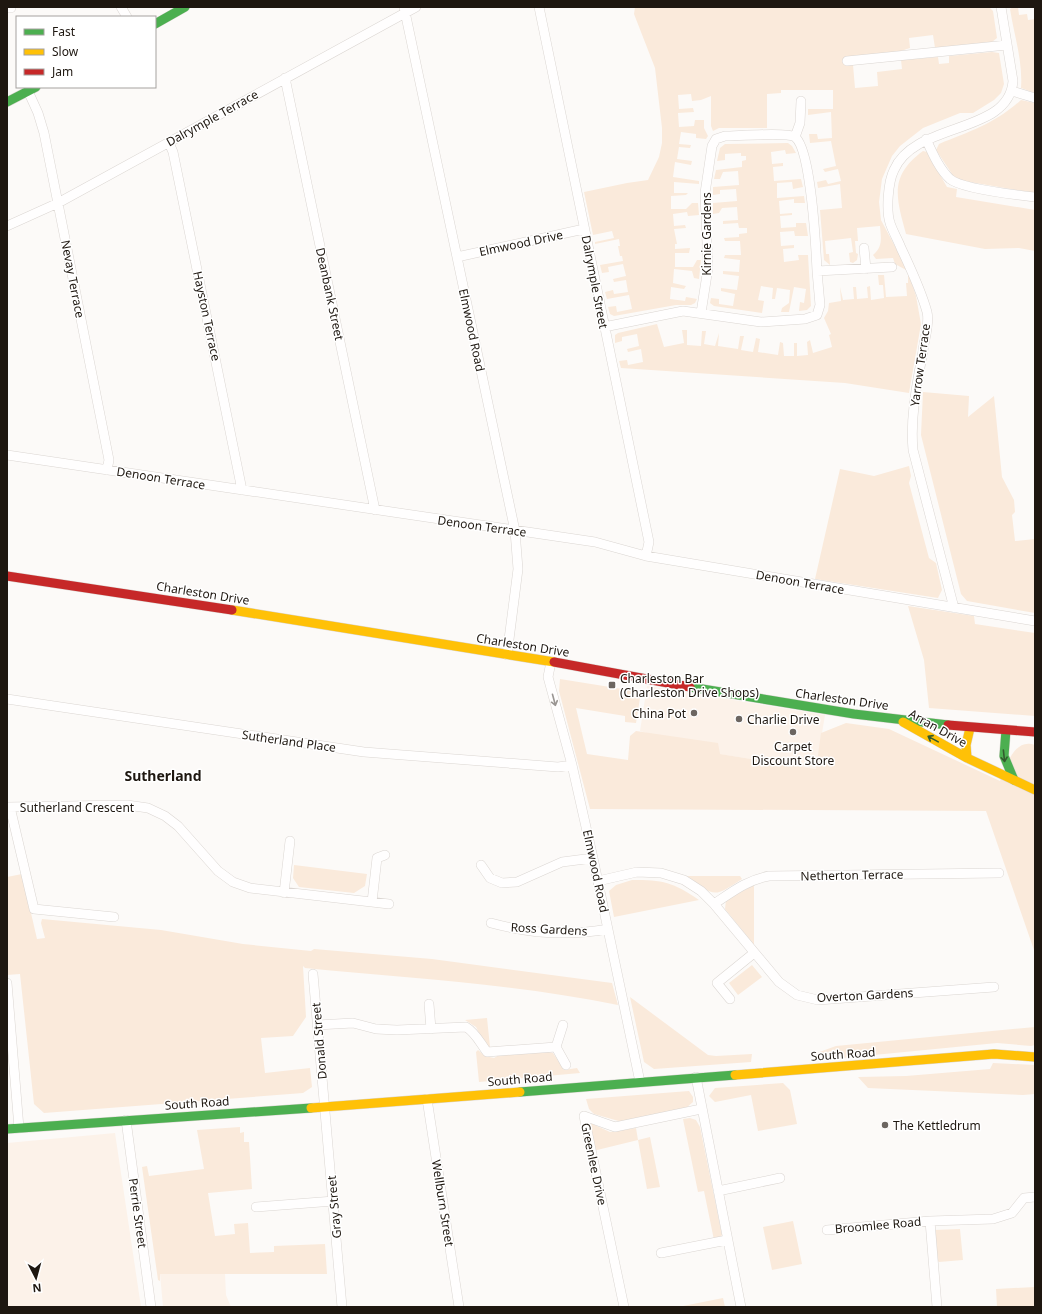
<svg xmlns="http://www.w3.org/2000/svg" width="1042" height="1314" font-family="'Noto Sans',sans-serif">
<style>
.built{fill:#fcf2e9}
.green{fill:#faeadb}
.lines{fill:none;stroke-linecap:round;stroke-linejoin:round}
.street-casing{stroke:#dbd6d2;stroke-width:10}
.fast-casing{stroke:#dbd6d2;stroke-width:10}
.slow-casing{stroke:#dbd6d2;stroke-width:10}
.jam-casing{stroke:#dbd6d2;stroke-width:10}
.street{stroke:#fffefe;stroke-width:9}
.fast{stroke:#4caf50;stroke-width:9}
.slow{stroke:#ffc107;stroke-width:9}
.jam{stroke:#c62828;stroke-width:9}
.oneway{stroke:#9a9693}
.oneway2{stroke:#335b2d}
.poi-dot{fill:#6c6661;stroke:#fff;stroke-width:1.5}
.labels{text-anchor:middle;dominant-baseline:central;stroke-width:3;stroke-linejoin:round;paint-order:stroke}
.street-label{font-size:12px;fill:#1e1710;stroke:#fff}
.poi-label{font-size:12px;fill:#1e1710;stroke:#fff;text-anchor:start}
.quarter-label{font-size:14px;font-weight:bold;fill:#1e1710;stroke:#fff}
</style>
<rect width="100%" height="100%" fill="#fcfaf8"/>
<path class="built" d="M647 686 825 715 816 769 719 754 640 731Z
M115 1133 141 1307H7V1143Z
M160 1274H225L226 1295 231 1307H163Z"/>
<path class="green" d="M635 7H989L993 11 997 38 992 42 935 48 933 35 909 38 910 48 898 52 844 57 846 66 853 65 855 88 878 86 877 72 902 69 901 60 938 57 939 64 949 63V56L992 52 999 53 1004 84 1001 93 994 100 973 113H960L923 128 900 146 892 156 882 179 879 202 881 220 908 271 916 296 921 324 909 393 845 383 621 368 619 361 627 360 628 365 643 362 641 349 628 352 627 349 639 346 637 334 622 337V341L615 343V335L618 333 657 324 664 347 684 343 682 330H687V345L701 346 702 331H706L704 344 715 346 719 333 718 346 738 349 740 336H744L741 350 753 352 756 338 760 339 758 352 778 355 780 342 783 343 784 356H794V343H797V356L808 355 807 342 810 340 813 353 832 347 829 335 831 334 824 318 828 311 829 303 841 301 840 287 843 300 854 299 853 287H856L857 299 868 298 867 287 870 286 871 300 884 298 883 285H879L878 275H884L886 297 907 296 906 283H908V271L895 264 893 258 876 259 873 255C883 247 881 238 880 226L857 228 858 241H855L856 253 858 254 857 260 853 263 850 262 849 253 853 252 851 238 825 241 826 254H829L830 265 824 260 820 210 842 208 840 184 818 188 817 182 826 180 828 184 841 181 838 169 825 172 823 169 836 166 831 141 810 143 809 134H817L818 139 832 138 831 112 808 115V109H833V90H781V93L767 94V128H719L713 131 711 126V96L701 100 692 101 691 94 678 95 679 109 693 108 694 112 678 113 679 127 694 126 695 120H704V128L708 136 706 139 696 138V134L681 132 679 144 691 145 690 148 679 147 677 159 692 161 691 165 675 162 673 177 699 181V184L674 182V193H688L686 195 671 196V209H686L692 203H698L699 215 688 216 687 212 673 214 674 226 685 225 686 228 674 229 677 244H675V249L690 248 689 253H675V267H693L697 260H701L699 279 694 278 692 271 674 269 673 283 686 286 684 289 671 287 670 299 685 301 686 297 697 299 695 303 691 305H676L614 316 610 314 608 307 616 306 617 312 632 309 629 295 607 299 605 292 613 290 614 294 628 292 626 280 614 282 613 279 626 276 623 264 608 267 609 272 602 273 600 265 623 261 622 256H620L618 246H620L619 239 595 244V242L614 238 612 231 593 235 584 192 627 183 648 180 659 157 662 143V128L655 68 634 14Z
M1013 7H1018L1019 15 1027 14 1028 20 1035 19V93L1021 88C1023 61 1014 35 1010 9Z
M1021 100 1035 103V193L964 181 954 177 936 150 939 144C971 131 994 124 1021 100Z
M788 143 792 146 796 153 786 154 785 150 771 152 772 164 783 163V166L773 167 774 181 801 179 803 187 793 189 792 182 777 183V198L804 196 805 203H794V199L779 201 780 214 792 213V215L780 216 781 228 796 227V223H806L808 236H795L794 231 780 232 781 246 794 245V248L783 249 784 262 799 260 798 255H808L811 306 807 310 799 311 800 302 804 303 806 289 794 287 789 312H781L782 308 789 303 790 290 777 288 775 299H772L773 288 761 286 758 300 764 301 762 313 714 306 710 303 711 298 719 299V304L733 306 735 294 721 291V288L737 290 739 276 723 274V271L739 272 740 260 724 258 725 255H741L740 241H725L724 238 739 237V234L747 233V228H739L738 223 723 224V221L738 220 737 207 722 208 719 213 713 214V203L737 201 736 189 720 190V194L713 195V187L739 185 738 171 723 172 720 179H714L716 170 742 167V161L746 160V156H741V153L725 154V160L717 161 720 148 725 144Z
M923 151 927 152 947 187 957 189 956 197 1035 210V251L1019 248 985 249 906 234C896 197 889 176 923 151Z
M923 392 969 396 968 417 994 396 1002 477 1014 500 1015 512 1012 515 1015 541 1035 539V613L967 601 961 594 921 435Z
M909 466 911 476 909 483 929 558 936 563 942 590 938 598 815 579 840 469 874 476Z
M908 606 974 616 975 624 1035 633V716L929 708 924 660Z
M560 679 641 692 636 723 625 722V716L576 708 587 754 628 760 630 736 636 731 718 743 720 754 816 769 821 733 846 723 889 729 1000 781C1006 767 1014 737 1035 745V953L986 811 590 809 559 691Z
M294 865 367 874 365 886 354 893 299 887 293 878Z
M22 874 37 939 45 938 41 923 42 919 161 930 243 944 311 951 314 949 432 959 612 983 618 1005C515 984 409 978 305 968L303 966 306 1017 293 1036 261 1038 265 1073 310 1068 312 1087 303 1093 44 1113 34 1104 20 974 7 975V877Z
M687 876H740L742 879C712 899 715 896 687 876Z
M632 880C663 880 673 882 699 900L614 917 609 891 616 885Z
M754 885V945L725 909 726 900Z
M752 965 762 977 738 995 729 983Z
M630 997 708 1055 716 1056 752 1054 751 1062 654 1069 644 1062Z
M487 1018 490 1047 484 1043 476 1027 465 1020Z
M1035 1027V1045L1031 1046 997 1043 843 1058 811 1055 836 1046Z
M478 1050 485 1056 494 1058 499 1055 548 1052 553 1053 564 1070 577 1068 580 1073 479 1082 476 1052Z
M993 1063 1035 1065V1094L1023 1095 868 1088 858 1077 906 1076 990 1069Z
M783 1083 790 1090 797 1124 758 1131 751 1095 715 1102 709 1096 715 1088Z
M689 1091 693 1097V1102L685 1109 622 1122 594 1114 589 1109 586 1099Z
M690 1118 696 1120 700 1127 722 1235 719 1239 714 1240 704 1191 698 1192 683 1119Z
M588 1122 610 1132 636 1128 638 1140 650 1137 660 1187 647 1189 638 1140 593 1151Z
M240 1127V1133L244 1132V1142H249L252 1189 208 1193 215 1236 235 1234 234 1224 248 1223 250 1253 274 1252V1246L325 1244 327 1274H160V1281L158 1280 142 1167 147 1166 149 1176 204 1169 197 1130Z
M793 1221 802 1264 772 1270 763 1227Z
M960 1229 963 1260 939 1262 937 1260 934 1230Z
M1035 1287V1307H997L996 1289Z
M723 1298 725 1307H678Z"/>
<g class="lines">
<g class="street-casing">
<path id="street" d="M121 7 127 17
M404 7 515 531 518 569 507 655
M539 7 649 542 646 556
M7 8H11
M847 61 1007 45
M285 78 375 510
M28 91 38 113 44 133 109 460 107 470
M1012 91 1035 98
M795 137 800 123 801 101
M926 139C932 152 939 169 950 179 962 189 1017 195 1035 197
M169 143 173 152 242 490
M7 226 58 203 416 7
M864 248 866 269
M457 257 584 229
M701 313 708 268 705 193 712 146 716 139 725 136C737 136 787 132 795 137 811 149 816 249 817 271
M604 327 683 311 761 322 805 319 817 315 820 305 817 271 892 267
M7 455 595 542 646 556 1035 621
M954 608 913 450C910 417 917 384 923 351 924 340 930 324 927 312 921 290 911 269 901 248 898 240 893 232 890 223 886 210 888 182 894 170 915 121 1009 135 1013 81L1001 7
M551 662 548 677 572 765 593 858 640 1082
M7 699 364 752 558 767 572 765
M7 807 127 805 148 808 165 816 178 826 218 871 233 882 250 888 389 904
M10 807 34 909 114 917
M481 865 490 878 502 883 517 882 562 862 593 858
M598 881 637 872 661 873 684 880 701 891 714 904 779 982 797 995 818 1000 994 987
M284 893 290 841
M372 902 377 858 385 855
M714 904C732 892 747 880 769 876L999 873
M491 923C528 933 570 936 608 929
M313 974 342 1307
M7 983 19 1128
M730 999 717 983 754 953
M429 1004 431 1029
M317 1025 353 1023 376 1029 397 1030 466 1027C476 1033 480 1043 487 1052L556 1047
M563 1025 556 1047 566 1065
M696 1077 741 1307
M427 1099 459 1307
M126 1120 151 1307
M718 1191 780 1178
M256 1207 334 1201
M827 1230 930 1221
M661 1253 727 1240
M624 1307 584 1116 615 1127 701 1109
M937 1307 930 1221 993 1219 1012 1213 1024 1198 1035 1197"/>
</g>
<g class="fast-casing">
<path id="fast" d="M155 24 185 7
M7 102 36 87
M690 687 854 714 948 725
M1006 730 1004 756 1014 780
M520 1092 735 1075
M7 1129 311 1108"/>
</g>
<g class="slow-casing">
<path id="slow" d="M232 610 554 662
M903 722 967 758 1035 790
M967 758 966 745 970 728
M735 1075 994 1054 1035 1057
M311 1108 520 1092"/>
</g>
<g class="jam-casing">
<path id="jam" d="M7 576 232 610
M554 662 690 687
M948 725 1035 732"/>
</g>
<use href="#street" class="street"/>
<use href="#fast" class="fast"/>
<use href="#slow" class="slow"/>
<use href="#jam" class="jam"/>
</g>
<defs><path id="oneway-shaft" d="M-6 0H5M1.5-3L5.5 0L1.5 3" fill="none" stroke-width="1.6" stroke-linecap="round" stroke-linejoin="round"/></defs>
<use class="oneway" href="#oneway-shaft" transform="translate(554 700) rotate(75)"/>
<g class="oneway2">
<use href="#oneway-shaft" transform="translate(933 739) rotate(-151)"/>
<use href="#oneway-shaft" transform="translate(1004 756) rotate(84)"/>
</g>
<g class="poi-dot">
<rect x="608" y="681" width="8" height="8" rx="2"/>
<circle cx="694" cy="713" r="4"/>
<circle cx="739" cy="719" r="4"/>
<circle cx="793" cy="732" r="4"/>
<circle cx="885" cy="1125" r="4"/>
</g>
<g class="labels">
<g class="street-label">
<text transform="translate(212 118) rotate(-29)">Dalrymple Terrace</text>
<text transform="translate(706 234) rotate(-90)">Kirnie Gardens</text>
<text transform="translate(521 243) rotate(-12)">Elmwood Drive</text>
<text transform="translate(73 279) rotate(79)">Nevay Terrace</text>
<text transform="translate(595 282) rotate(79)">Dalrymple Street</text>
<text transform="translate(330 294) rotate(78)">Deanbank Street</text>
<text transform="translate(207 316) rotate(78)">Hayston Terrace</text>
<text transform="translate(472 330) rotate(78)">Elmwood Road</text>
<text transform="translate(920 365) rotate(-82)">Yarrow Terrace</text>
<text transform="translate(161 478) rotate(9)">Denoon Terrace</text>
<text transform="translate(482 526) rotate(8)">Denoon Terrace</text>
<text transform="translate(800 582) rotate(10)">Denoon Terrace</text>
<text transform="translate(203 593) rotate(9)">Charleston Drive</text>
<text transform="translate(523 645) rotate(9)">Charleston Drive</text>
<text transform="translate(842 699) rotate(8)">Charleston Drive</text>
<text transform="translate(938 728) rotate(29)">Arran Drive</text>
<text transform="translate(289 741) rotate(8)">Sutherland Place</text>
<text x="77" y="807">Sutherland Crescent</text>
<text transform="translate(596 871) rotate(78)">Elmwood Road</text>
<text transform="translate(852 875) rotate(-1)">Netherton Terrace</text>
<text transform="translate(549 929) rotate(3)">Ross Gardens</text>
<text transform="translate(865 995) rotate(-3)">Overton Gardens</text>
<text transform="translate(319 1041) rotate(-95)">Donald Street</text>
<text transform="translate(843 1054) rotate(-4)">South Road</text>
<text transform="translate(520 1079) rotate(-5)">South Road</text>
<text transform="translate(197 1103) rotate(-4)">South Road</text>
<text transform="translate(594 1164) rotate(78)">Greenlee Drive</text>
<text transform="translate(443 1203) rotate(81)">Wellburn Street</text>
<text transform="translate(334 1207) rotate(-95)">Gray Street</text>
<text transform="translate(138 1213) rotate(82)">Perrie Street</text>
<text transform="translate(878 1225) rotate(-5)">Broomlee Road</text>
</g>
<g class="poi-label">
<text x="620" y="678">Charleston Bar<tspan x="620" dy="14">(Charleston Drive Shops)</tspan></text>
<text x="686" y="713" text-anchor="end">China Pot</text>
<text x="747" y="719">Charlie Drive</text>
<text x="793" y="746" text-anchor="middle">Carpet<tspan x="793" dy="14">Discount Store</tspan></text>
<text x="893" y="1125">The Kettledrum</text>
</g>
<g class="quarter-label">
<text x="163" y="775">Sutherland</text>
</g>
</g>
<rect width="1042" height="1314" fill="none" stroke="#1e1710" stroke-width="16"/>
<rect x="16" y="16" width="140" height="72" fill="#ffffff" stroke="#a5a29f"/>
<rect x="24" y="29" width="20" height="6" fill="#4caf50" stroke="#a5a29f"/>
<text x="52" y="36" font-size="12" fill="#1e1710">Fast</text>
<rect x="24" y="49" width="20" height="6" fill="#ffc107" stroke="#a5a29f"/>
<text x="52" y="56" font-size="12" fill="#1e1710">Slow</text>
<rect x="24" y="69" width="20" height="6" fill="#c62828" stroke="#a5a29f"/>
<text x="52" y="76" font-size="12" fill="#1e1710">Jam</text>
<g transform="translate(36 1278) rotate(174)" stroke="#ffffff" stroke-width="3" paint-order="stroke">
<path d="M0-3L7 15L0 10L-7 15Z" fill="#1e1710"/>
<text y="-6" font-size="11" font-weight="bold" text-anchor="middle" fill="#1e1710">N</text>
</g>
</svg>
